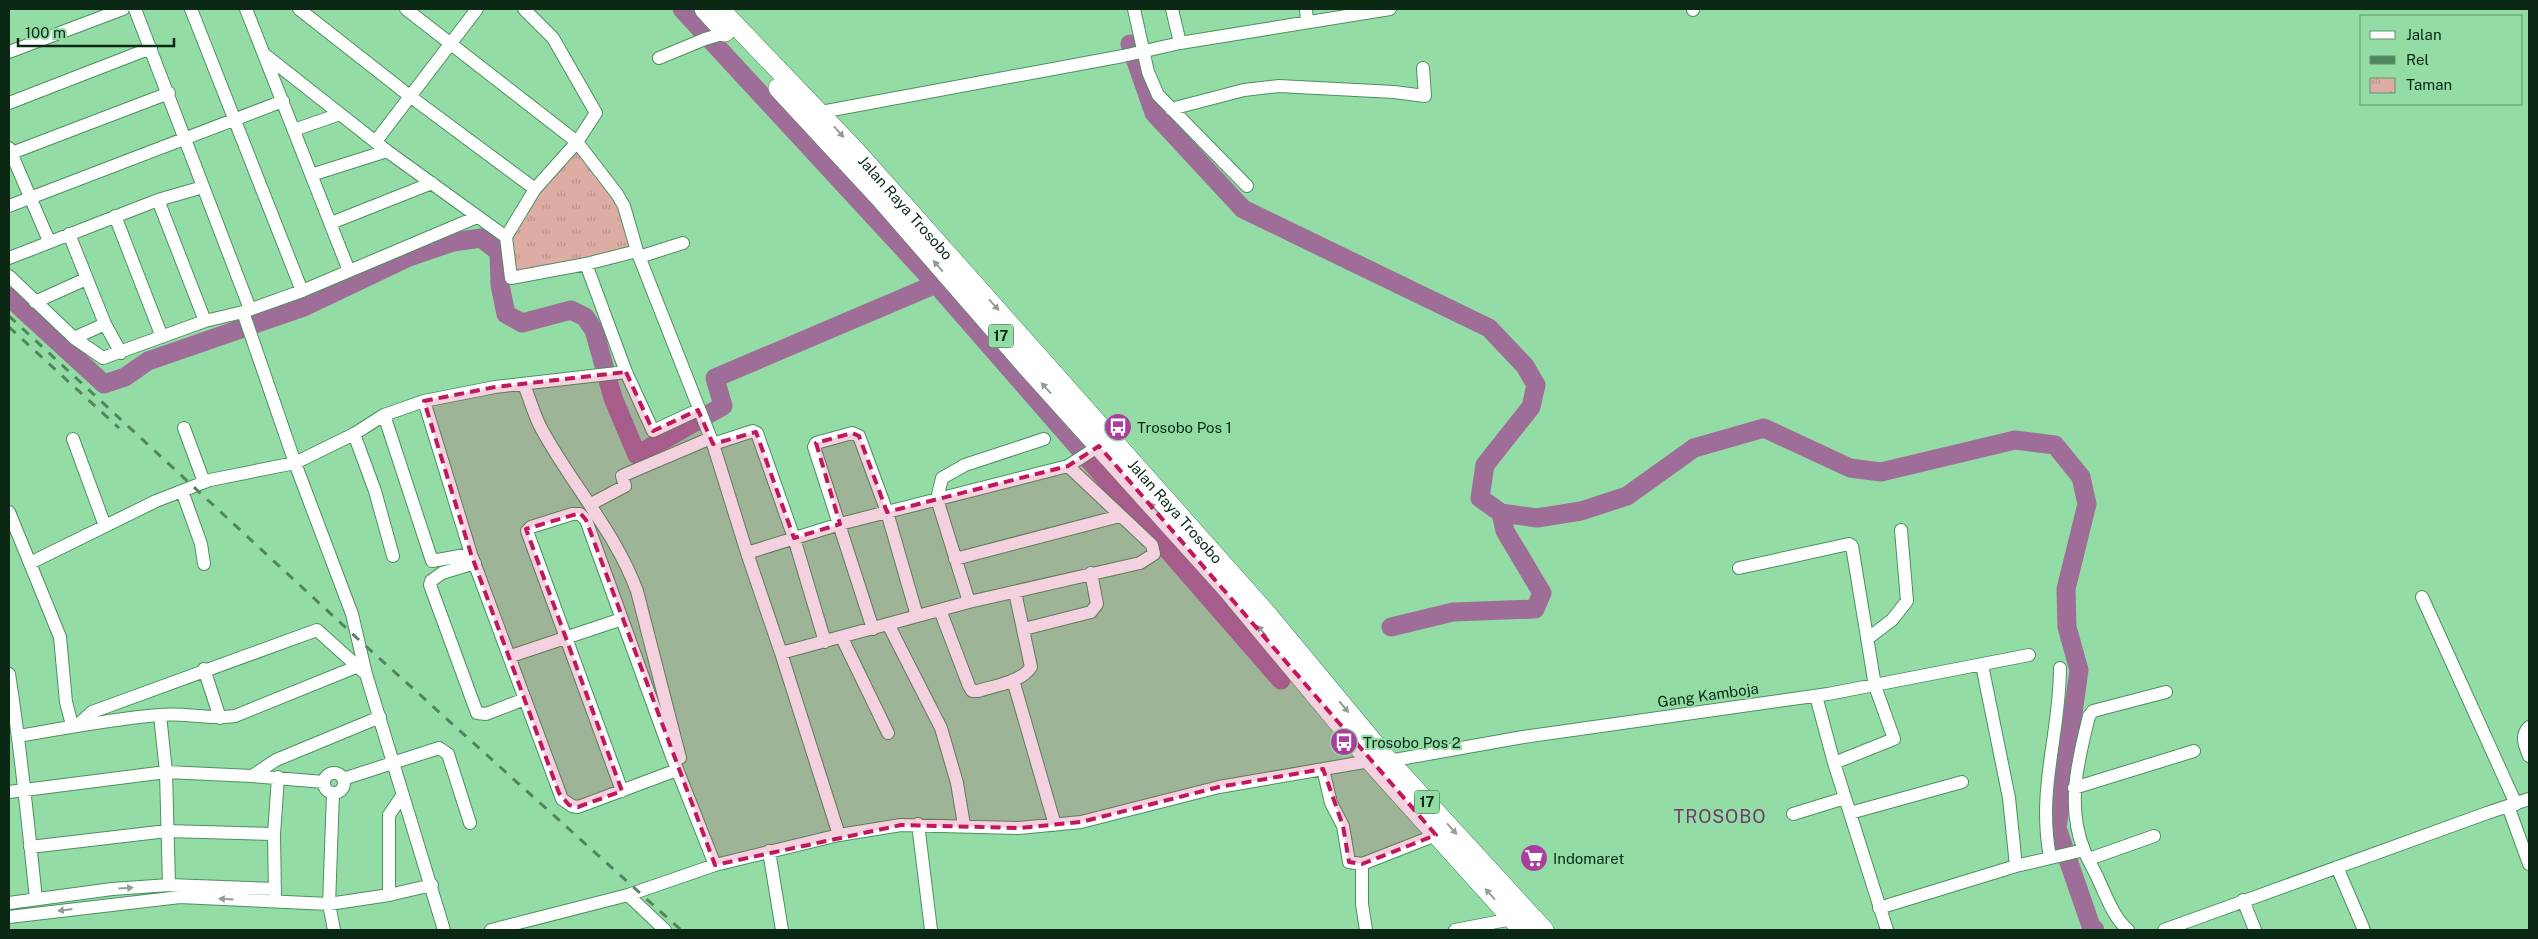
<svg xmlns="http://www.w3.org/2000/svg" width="2538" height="939" font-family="'Public Sans',sans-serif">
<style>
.park{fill:url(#park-tufts)}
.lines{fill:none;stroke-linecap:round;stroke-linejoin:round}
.river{stroke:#9f6e98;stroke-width:19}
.minor-casing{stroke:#4b9160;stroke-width:14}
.highway-casing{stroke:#4b9160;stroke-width:20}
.minor{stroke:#fff;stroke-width:12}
.highway{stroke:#fff;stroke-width:19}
.rail{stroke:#51855f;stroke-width:3;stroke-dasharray:9 9;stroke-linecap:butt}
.oneway{fill:#919e95}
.marked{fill:#c2185b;fill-opacity:0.2;stroke:#c2185b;stroke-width:4;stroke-dasharray:10 6;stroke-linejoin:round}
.labels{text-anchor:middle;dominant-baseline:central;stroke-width:4.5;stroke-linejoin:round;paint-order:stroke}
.shield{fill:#94dca6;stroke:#335e40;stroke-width:1}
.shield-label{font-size:14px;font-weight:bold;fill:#0a2814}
.street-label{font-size:15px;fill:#0a2814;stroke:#94dca6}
.poi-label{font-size:15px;fill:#0a2814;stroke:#94dca6;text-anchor:start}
.quarter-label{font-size:18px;letter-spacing:1px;fill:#6e3867;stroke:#94dca6}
</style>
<defs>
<pattern id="park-tufts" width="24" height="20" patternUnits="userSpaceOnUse" patternTransform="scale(1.25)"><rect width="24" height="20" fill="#ddaca2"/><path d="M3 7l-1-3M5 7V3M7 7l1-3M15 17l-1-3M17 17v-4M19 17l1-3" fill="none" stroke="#bc948b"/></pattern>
</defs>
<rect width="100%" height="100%" fill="#94dca6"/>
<path class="park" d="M577 145 622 206 635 250 511 277 508 236 539 191Z"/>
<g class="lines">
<path class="river" d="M682 9 936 284 1281 680
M1130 44 1154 113 1243 209 1489 328 1525 366 1536 385 1531 407 1485 465 1480 498 1501 513 1537 518 1581 511 1627 496 1694 448 1764 428 1850 468 1881 472 2015 440 2055 445 2081 477 2087 504 2066 589 2067 627 2079 670 2057 828 2091 926 2095 930
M9 297 104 384 125 377 148 361 304 307 409 257 453 242 481 238 499 252 500 285 506 314 522 323 571 310 585 317 594 330 613 398 637 455 723 406 715 378 936 284
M1391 627 1453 612 1535 609 1542 593 1505 531 1501 513"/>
<g class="minor-casing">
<path id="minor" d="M135 9 250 309
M191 9 302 291
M246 9 349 271
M299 9 411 97 535 189
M406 9 577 142 617 194 624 206 637 251 713 444 747 553 840 524 1068 466 1099 446
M524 9 553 38 596 113 577 142 535 189 506 237 511 278 586 264 637 251
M1134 9 1148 72 1158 95 1247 186
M1172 9 1180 43
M1306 9 1307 22
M1693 9V10
M9 52 123 9
M264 54 387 151 506 237
M659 58 705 39 732 31
M9 103 151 48
M1171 109 1244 90 1279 86 1394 92 1425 96 1423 68
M821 112 1123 56 1180 43 1390 9
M294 130 340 114
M376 141 477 9
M9 148 49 241
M9 154 169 93
M311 175 387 151
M158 200 205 321
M9 206 283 101
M115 216 162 337
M331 223 432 183
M69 234 105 324 121 353
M639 257 683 243
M9 258 158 200 203 187
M586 264 626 372 653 431 698 410
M9 276 74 338 103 358 205 321 243 312 302 291 477 217
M35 302 86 279
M243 312 295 463 352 614 366 674
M74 338 105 324
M524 385C530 399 534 415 541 428 571 484 615 531 637 591L680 758
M424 401 471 554 562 799 572 806 578 807 677 770
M384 415 432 561 471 554
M184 428 204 482
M354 434 375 491 393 556
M73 439 105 526
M713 444 753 431 757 433 794 538 825 642
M182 491 201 544 204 564
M591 504 625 486 622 476 624 475 711 438
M9 512 60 637 66 702 72 725
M747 553 781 653 969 602 1140 563 1154 554 1152 545 1068 466
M955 559 1120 516
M30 563 156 501 210 480 295 463 354 434 384 415 424 401 495 387 626 372
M475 563 442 573 431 581 430 585 477 713 486 714 525 699
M1739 568 1849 544 1852 546 1875 686 1894 739 1834 763
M2422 597 2516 804
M969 602 937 499 942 478 965 465 1044 439
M940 610 969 686 972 691H978C993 686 1022 682 1031 667L1015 592
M888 624 941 728 957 783 964 825
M873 629 814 447 816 443 852 433 859 436 887 512 917 616
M1024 629 1091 612 1097 604 1091 573
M842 638 888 733
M1867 639 1892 620 1907 601 1901 530
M781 653 839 835
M511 656 622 619
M1982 665 2009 798 2016 866
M204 669 220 718
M9 674C21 749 28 824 36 899
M1013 680 1055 825
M1816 696 1834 763 1887 930
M160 715 166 772 169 885
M79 724 92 712 317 630 366 674 444 930
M2529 727C2520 736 2525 746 2529 756
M19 736C65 728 111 719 159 715 184 712 209 720 235 716L356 667
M1389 761 1523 737 1828 694 2029 655
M1323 769 1331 803 1343 826 1349 862 1362 864
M324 783a10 10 0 1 1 20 0a10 10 0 1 1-20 0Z
M252 776 324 782
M343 779 439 748 448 754 470 823
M2074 788 2194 751
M622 791 527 531 531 527 572 514H580L586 520 671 754 715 865
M9 792 166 772 252 776 276 760 380 717
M333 793 329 904 334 930
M2508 806 2529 864
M1850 813 1962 782
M1793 814 1845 798
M918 824 931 930
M30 847 167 831 274 834
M769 851 782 930
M2050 857C2037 789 2060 734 2060 668
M2089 859 2154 836
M2337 867 2364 930
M389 895V815L402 796
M628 895 665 930
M275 898 274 834 278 777
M2243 900 2255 930
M9 903 112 889 169 885 275 889
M1879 908 2016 866 2084 850
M9 917 180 897 329 904 389 895 432 885
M491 930 628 895 715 865 839 835 901 825 1019 828 1081 822 1219 787 1370 761
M1366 930 1362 904V864L1436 835
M1455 930 1512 919
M2128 930C2114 918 2107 898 2099 881 2095 871 2088 861 2084 850 2066 806 2078 760 2089 716L2093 711 2166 692
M2164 930 2487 813 2529 799"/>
</g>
<g class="highway-casing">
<g id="highway">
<path d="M704 9 725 32"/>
<path id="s1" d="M720 9 855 150 1268 615 1389 761 1544 930"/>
<path d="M778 88 880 198 1028 368 1227 589 1370 761 1522 930"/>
</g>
</g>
<use href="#minor" class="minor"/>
<use href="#highway" class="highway"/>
<path class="rail" d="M9 316 358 639 681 930
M9 327 119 428"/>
</g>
<defs><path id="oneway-solid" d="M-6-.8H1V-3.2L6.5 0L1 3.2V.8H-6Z" transform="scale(1.25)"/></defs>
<g class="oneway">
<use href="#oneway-solid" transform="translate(839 132) rotate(48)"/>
<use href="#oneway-solid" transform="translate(938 266) rotate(-131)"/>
<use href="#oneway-solid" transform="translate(994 305) rotate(48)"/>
<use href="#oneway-solid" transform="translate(1046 388) rotate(-132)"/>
<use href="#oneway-solid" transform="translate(1154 508) rotate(-132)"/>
<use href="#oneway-solid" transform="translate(1262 631) rotate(-130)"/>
<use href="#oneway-solid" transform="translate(1344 707) rotate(50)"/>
<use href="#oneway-solid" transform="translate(1452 829) rotate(48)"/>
<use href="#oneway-solid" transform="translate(126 888) rotate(-4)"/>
<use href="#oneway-solid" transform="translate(1490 894) rotate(-132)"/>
<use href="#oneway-solid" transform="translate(226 899) rotate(-177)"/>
<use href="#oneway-solid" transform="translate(65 910) rotate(173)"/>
</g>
<path class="marked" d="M626 372 653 431 698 410 713 444 756 432 794 538 840 524 816 443 852 433 859 436 887 512 1068 466 1099 446 1436 835 1362 864 1349 862 1343 826 1323 769 1219 787 1081 822 1019 828 901 825 715 865 586 520 580 513 526 529 622 791 578 807 569 805 559 793 471 554 424 401 495 387Z"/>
<defs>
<g id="bus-disc" transform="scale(1.4375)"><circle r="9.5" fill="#a93e9f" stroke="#94dca6"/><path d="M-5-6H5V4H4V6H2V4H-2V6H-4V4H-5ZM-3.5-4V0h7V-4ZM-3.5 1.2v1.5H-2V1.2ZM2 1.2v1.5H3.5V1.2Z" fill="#fff"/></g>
<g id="supermarket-disc" transform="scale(1.4375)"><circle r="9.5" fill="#a93e9f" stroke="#94dca6"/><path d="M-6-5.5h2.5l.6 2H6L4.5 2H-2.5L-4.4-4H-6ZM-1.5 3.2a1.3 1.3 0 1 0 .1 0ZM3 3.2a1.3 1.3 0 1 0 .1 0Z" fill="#fff"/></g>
</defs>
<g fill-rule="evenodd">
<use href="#bus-disc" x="1118" y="427"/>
<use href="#bus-disc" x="1344" y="742"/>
<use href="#supermarket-disc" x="1534" y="858"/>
</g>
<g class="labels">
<g class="shield">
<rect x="988.5" y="324.5" width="25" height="23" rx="4"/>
<rect x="1414.5" y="790.5" width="25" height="23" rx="4"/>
</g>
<g class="shield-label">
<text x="1001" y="336">17</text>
<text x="1427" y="802">17</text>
</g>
<g class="street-label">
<text stroke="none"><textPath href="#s1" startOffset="272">Jalan Raya Trosobo</textPath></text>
<text stroke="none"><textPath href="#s1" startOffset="678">Jalan Raya Trosobo</textPath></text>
<text transform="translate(1708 695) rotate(-8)">Gang Kamboja</text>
</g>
<g class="poi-label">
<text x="1137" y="427">Trosobo Pos 1</text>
<text x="1363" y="742">Trosobo Pos 2</text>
<text x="1553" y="858">Indomaret</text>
</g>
<g class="quarter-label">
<text x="1720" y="816">TROSOBO</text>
</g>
</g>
<rect width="2538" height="939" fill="none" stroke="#0a2814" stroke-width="20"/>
<rect x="2360" y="15" width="162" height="90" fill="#94dca6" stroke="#5d946c"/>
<rect x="2370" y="31" width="25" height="8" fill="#ffffff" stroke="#5d946c"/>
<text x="2406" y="40" font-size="15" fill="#0a2814">Jalan</text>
<rect x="2370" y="56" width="25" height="8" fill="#51855f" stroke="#5d946c"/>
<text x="2406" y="65" font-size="15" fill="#0a2814">Rel</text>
<rect x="2370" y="78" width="25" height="15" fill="url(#park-tufts)" stroke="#5d946c"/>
<text x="2406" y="90" font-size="15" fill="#0a2814">Taman</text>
<path d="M18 38v8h156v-8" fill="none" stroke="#0a2814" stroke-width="2.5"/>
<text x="25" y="38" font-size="15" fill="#0a2814" stroke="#94dca6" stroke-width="4" paint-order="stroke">100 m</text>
</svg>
